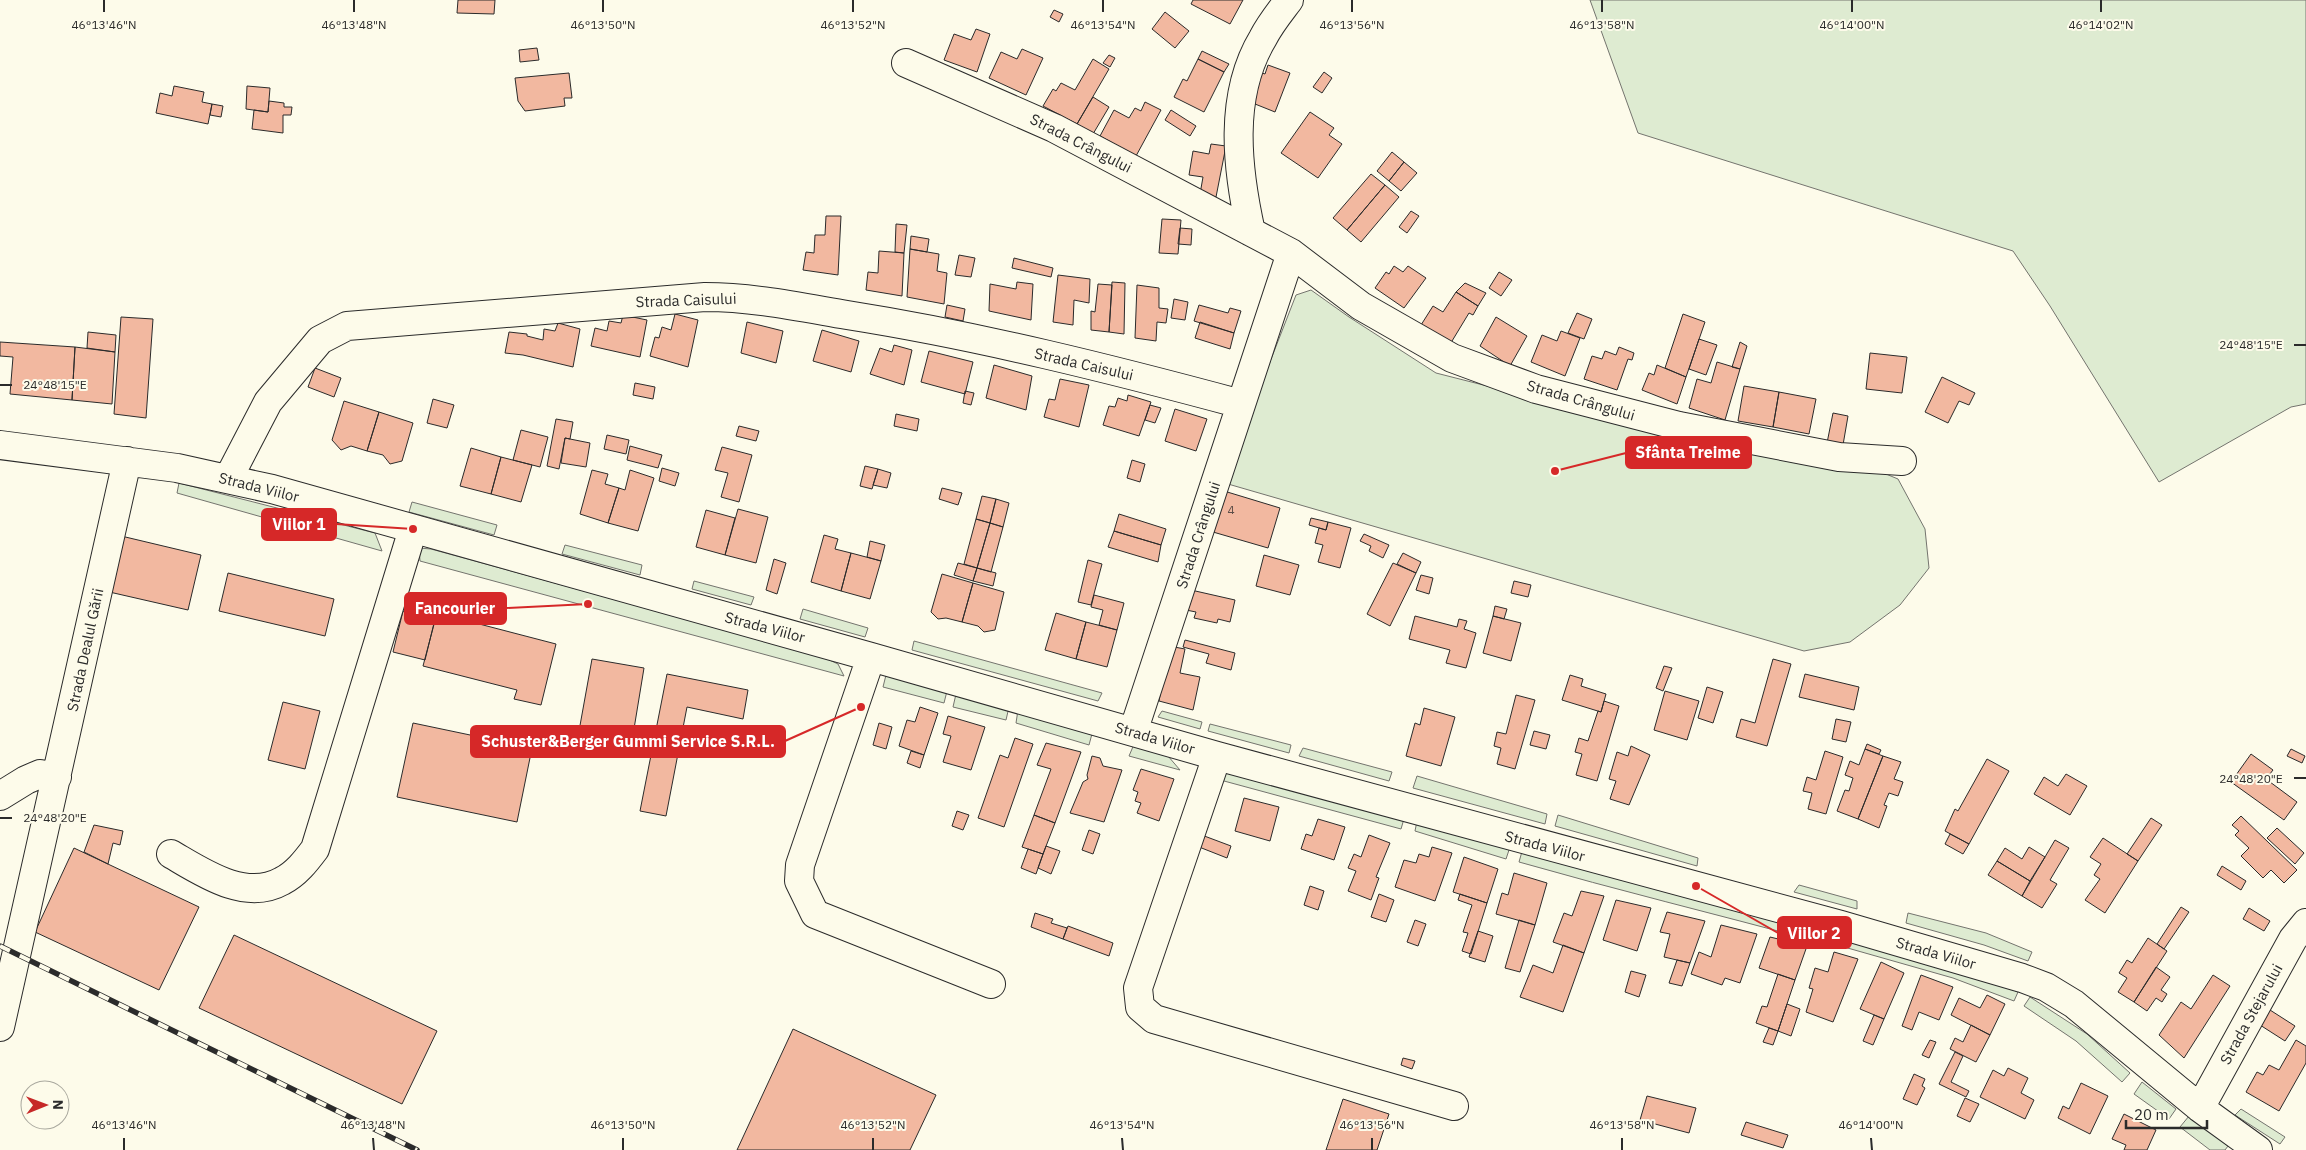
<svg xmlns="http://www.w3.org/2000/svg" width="2306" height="1150" font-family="'IBM Plex Sans',sans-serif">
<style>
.green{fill:#deebd1;stroke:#74746e}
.building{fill:#f2b8a0;stroke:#2b2b2b}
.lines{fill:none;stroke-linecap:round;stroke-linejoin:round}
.minor-casing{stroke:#2b2b2b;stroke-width:30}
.minor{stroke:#fdfbea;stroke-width:28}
.rail-casing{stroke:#2b2b2b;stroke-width:5.5}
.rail{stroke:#fdfbea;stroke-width:4;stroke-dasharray:11;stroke-linecap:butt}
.ticks{fill:none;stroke:#2b2b2b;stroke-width:2}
.labels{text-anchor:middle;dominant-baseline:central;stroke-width:4;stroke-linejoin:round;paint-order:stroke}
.number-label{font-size:12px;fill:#5d4e48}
.street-label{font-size:15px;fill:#2b2b2b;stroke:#fdfbea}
.ticks-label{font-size:12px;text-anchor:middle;fill:#2b2b2b;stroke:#fdfbea;stroke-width:4;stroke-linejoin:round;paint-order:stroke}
.leader{fill:none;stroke:#d62828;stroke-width:2}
.callout-dot{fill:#d62828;stroke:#fdfbea;stroke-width:2}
.callout{fill:#d62828;stroke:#d62828;stroke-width:2}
.callout-label{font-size:16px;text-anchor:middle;font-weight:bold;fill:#fff}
</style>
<rect width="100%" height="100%" fill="#fdfbea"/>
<path class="green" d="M1590 0H2306V404L2291 407 2159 482 2050 306 2013 251 1638 133Z
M1311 290 1349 317 1436 373 1672 433 1857 462 1898 479 1925 529 1929 568 1900 605 1850 642 1804 651 1228 484 1252 408 1296 295Z
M179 483 375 533 382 551 177 493Z
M412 502 497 525 494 535 409 512Z
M565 545 642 565 640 575 562 554Z
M419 548 431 549 821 656 838 664 844 676 420 561Z
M694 581 754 597 751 605 692 589Z
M803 609 868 628 865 637 800 619Z
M914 641 1102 693 1098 701 912 650Z
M886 675 947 691 944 703 883 687Z
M956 694 1009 707 1006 720 953 707Z
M1018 710 1093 730 1089 745 1016 723Z
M1162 711 1202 722 1200 729 1158 717Z
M1210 724 1291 745 1289 753 1208 731Z
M1135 742 1162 749 1180 770 1129 756Z
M1303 748 1392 772 1389 781 1299 756Z
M1225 770 1406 812 1401 829 1213 778Z
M1417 776 1547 814 1545 824 1413 788Z
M1558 815 1698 858 1697 866 1555 826Z
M1418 816 1511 844 1506 859 1415 831Z
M1523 848 1815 928 1812 940C1715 914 1617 890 1519 862Z
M1799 885 1857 901V909L1794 892Z
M1908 913 1986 933 2032 952 2028 961 1984 945 1906 923Z
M1825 931 1950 963 2018 992 2014 1001 1953 978 1823 941Z
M2030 997 2087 1034 2130 1073 2122 1082 2076 1041 2024 1006Z
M2142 1082 2176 1109 2169 1119 2134 1094Z
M2241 1109 2285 1137 2280 1144 2235 1115Z
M2189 1116 2228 1146 2225 1150H2210L2180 1127Z"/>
<path class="building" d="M458 0H495L494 14 457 13Z
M1193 0H1243L1230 24 1191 4Z
M1054 10 1063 14 1059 22 1050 17Z
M1165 12 1189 31 1175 48 1152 29Z
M976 29 990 34 977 72 944 60 954 34 971 40Z
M537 48 539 60 520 62 519 50Z
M1022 49 1043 58 1026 95 989 78 1001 52 1017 59Z
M1202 51 1229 64 1224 72 1198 59Z
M1109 55 1115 58 1110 67 1103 63Z
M1093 59 1109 69 1077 124 1043 106 1053 89 1056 91 1061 83 1075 90Z
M1198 59 1224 72 1204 112 1174 97 1183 79 1187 81Z
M1268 65 1290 73 1275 112 1245 100 1257 71 1265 74Z
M1324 72 1332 78 1322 93 1313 87Z
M569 73 572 98H564L565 106 525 111 518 101 515 78Z
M174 86 204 92 202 102 212 104 208 124 156 113 160 93 172 96Z
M247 86 270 88 268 112 246 109Z
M1093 97 1109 107 1093 134 1077 124Z
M269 101 284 103V107H292L291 115H283V133L252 129 254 110 268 112Z
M1145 102 1161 110 1136 156 1100 136 1114 110 1129 118 1135 108 1141 111Z
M212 104 223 106 221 117 210 115Z
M1171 110 1196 126 1190 136 1165 120Z
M1310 112 1334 128 1329 135 1342 144 1318 178 1281 153Z
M1211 144 1226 146 1216 197 1200 194 1203 177 1189 175 1193 151 1209 154Z
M1392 152 1404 162 1389 181 1377 171Z
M1404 162 1417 173 1401 191 1389 181Z
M1371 174 1385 185 1347 230 1333 218Z
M1385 185 1399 197 1361 242 1347 230Z
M1411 211 1419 216 1407 233 1399 227Z
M826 216H841L838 275 803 270 806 252 814 253 815 235H825Z
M1162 219 1181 220 1178 254 1159 253Z
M896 224 907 225 904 253 895 252Z
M1180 228 1192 229 1191 245 1178 244Z
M911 236 929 239 927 252 910 249Z
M910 249 939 254 937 271 947 273 944 304 907 297Z
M879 251 904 253 902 296 866 290 868 272 878 273Z
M959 255 975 258 971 277 955 275Z
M1014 258 1053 268 1051 277 1012 268Z
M1394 266 1403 272 1408 266 1426 278 1404 308 1375 288 1386 272 1389 274Z
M1499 272 1512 280 1501 296 1489 288Z
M1058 275 1090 279 1089 303 1074 300 1073 325 1053 322Z
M1017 282 1033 284 1031 320 989 311 990 284 1016 289Z
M1112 282 1125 283 1124 334 1109 332Z
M1465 283 1486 293 1478 306 1456 292Z
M1098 284 1112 285 1109 332 1091 330V311L1095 312Z
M1137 285 1159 288V308L1168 309 1166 323 1157 322 1156 341 1135 338Z
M1456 292 1478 306 1473 315 1469 313 1449 346 1421 325 1433 306 1443 312Z
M1174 299 1188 302 1185 320 1171 318Z
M947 305 965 309 963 321 945 317Z
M1199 305 1228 313 1230 308 1241 311 1234 333 1194 321Z
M1577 313 1592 319 1584 339 1568 333Z
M675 314 698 320 688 367 650 356 655 337 659 338 662 327 671 330Z
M1683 314 1705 322 1686 377 1665 368Z
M623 315 647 320 640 357 591 346 595 328 607 331 609 321 621 323Z
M121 317 153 319 146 418 114 414Z
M1496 317 1527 336 1510 366 1480 346Z
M747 322 783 331 776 363 741 353Z
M1200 322 1234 333 1230 349 1195 338Z
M558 323 580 329 573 367 523 355 505 353 509 332 527 334V336L543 340 544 329 555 331Z
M822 330 859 341 851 372 813 361Z
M1561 331 1580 338 1565 376 1531 362 1542 335 1557 341Z
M88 332 116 335 115 352 87 348Z
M1699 339 1717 345 1706 375 1689 369Z
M0 342 75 347 72 400 10 394 13 357 0 356Z
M1740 342 1747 346 1740 369 1732 367Z
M894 345 912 350 904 385 870 374 880 348 892 352Z
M75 347 115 352 112 404 72 400Z
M1619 347 1634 353 1632 360 1628 359 1617 390 1584 379 1592 356 1602 359 1605 351 1616 355Z
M929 351 973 362 965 394 921 382Z
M1870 353 1907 357 1902 393 1866 389Z
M1717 362 1740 369 1725 420 1689 408 1697 379 1711 383Z
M994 365 1032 376 1026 410 986 398Z
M1657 365 1686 377 1677 404 1642 390 1649 373 1654 375Z
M315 368 341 378 334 397 308 387Z
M1942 377 1975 393 1969 405 1959 401 1948 423 1925 412Z
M1060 379 1089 385 1079 427 1044 417 1049 399 1055 400Z
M635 383 655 387 653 399 633 395Z
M1744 386 1779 392 1773 427 1738 421Z
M965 391 974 393 971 405 963 403Z
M1779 392 1816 399 1809 434 1773 427Z
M1128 395 1151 402 1139 436 1103 425 1109 406 1115 407 1118 398 1127 401Z
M433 399 454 405 447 428 427 423Z
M344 401 379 412 367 451 351 446 341 450 332 440Z
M1150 405 1161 408 1155 423 1145 420Z
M1175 409 1207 419 1196 451 1165 441Z
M379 412 413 423 402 461 390 464 383 455 367 451Z
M1833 413 1848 416 1843 445 1827 443Z
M896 414 919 419 917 431 894 426Z
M556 419 573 422 570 439 565 438 559 469 547 466Z
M739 426 759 431 756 441 736 436Z
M521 430 548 437 540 467 513 460Z
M607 435 629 440 626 454 604 449Z
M565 438 590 443 586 467 561 463Z
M630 446 662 455 658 468 627 460Z
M722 447 752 455 739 502 721 497 728 473 715 470Z
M471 448 501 457 491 494 460 486Z
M501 457 532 465 521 502 491 494Z
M1132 460 1145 464 1140 482 1127 478Z
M865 466 878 469 872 489 860 486Z
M662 468 679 473 675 486 659 481Z
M878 469 891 473 887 488 873 485Z
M592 470 608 474 605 484 619 488 608 523 580 514Z
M630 470 654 478 638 531 608 523 619 488 625 490Z
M942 488 962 493 958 505 939 499Z
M1224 491 1280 508 1268 548 1213 532Z
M982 496 996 499 990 523 976 519Z
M996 499 1009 503 1003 527 990 523Z
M738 509 768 517 756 563 725 555Z
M706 510 735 518 725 555 696 547Z
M1119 514 1166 529 1161 545 1114 531Z
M1311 518 1328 522 1326 530 1309 525Z
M976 519 990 523 977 568 964 564Z
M1328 522 1351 528 1340 568 1318 562 1323 545 1315 543 1319 528 1326 530Z
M990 523 1003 527 991 572 977 568Z
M1114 531 1161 545 1158 562 1108 547Z
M1364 534 1389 545 1383 558 1369 551 1371 546 1360 541Z
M117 535 201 555 188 610 105 591Z
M824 535 838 539 835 549 851 553 841 591 811 582Z
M870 541 885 545 881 561 867 557Z
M851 553 881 561 870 599 841 591Z
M1403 553 1421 562 1416 573 1397 564Z
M1264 555 1299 565 1290 595 1256 586Z
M774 559 786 563 777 594 766 590Z
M1088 560 1102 564 1091 605 1078 602Z
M958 563 977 568 973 581 954 575Z
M1393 563 1416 573 1390 626 1367 614Z
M977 568 996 573 993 586 973 581Z
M228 573 334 599 325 636 219 611Z
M942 574 973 583 962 622 946 618 938 619 931 612Z
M1421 575 1433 578 1429 594 1416 590Z
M1514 581 1531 585 1528 597 1511 593Z
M973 583 1004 592 995 630 984 632 978 626 962 622Z
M1191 590 1235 600 1230 622 1218 619 1217 623 1194 618 1196 612 1186 610Z
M1094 595 1124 603 1117 630 1099 625 1103 610 1091 607Z
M1495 606 1507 609 1504 619 1493 616Z
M403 611 435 619 425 660 393 652Z
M437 613 556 644 541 705 514 699 517 690 423 666Z
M1056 613 1086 622 1076 659 1045 650Z
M1415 616 1457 627 1459 619 1467 621 1464 629 1476 633 1466 668 1446 663 1450 650 1409 639Z
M1493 616 1521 623 1511 661 1483 653Z
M1086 622 1117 630 1107 667 1076 659Z
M1185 640 1235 653 1231 670 1206 663 1209 654 1183 647Z
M1169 646 1185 649 1180 673 1200 677 1193 710 1159 701Z
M592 659 644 668 632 741 579 731Z
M1773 659 1791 664 1767 746 1736 737 1741 719 1755 723Z
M1664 666 1672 668 1663 691 1656 688Z
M667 674 748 690 743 719 687 707 666 816 640 811Z
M1805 674 1859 687 1854 710 1799 697Z
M1570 675 1583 679 1581 686 1606 694 1601 712 1562 700Z
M1707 687 1723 692 1713 723 1698 718Z
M1665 691 1699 701 1687 740 1654 730Z
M1516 695 1535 700 1515 769 1497 764 1501 748 1494 746 1497 732 1506 734Z
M1604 701 1619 706 1597 781 1576 775 1582 754 1575 752 1579 738 1588 741 1598 711 1601 712Z
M283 702 320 711 305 769 268 760Z
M920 707 938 713 924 755 899 746 907 720 915 722Z
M1424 708 1455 717 1441 766 1406 756 1415 723 1420 725Z
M948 716 985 727 971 770 943 762 951 736 943 734Z
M1836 719 1851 722 1846 742 1832 739Z
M413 723 532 748 517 822 397 797Z
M879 723 892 727 886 749 873 745Z
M1534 731 1550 735 1546 749 1530 745Z
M1015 738 1033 744 1004 827 978 818 1000 755 1008 758Z
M1046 743 1081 752 1055 823 1034 815 1051 769 1037 765Z
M1867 744 1881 750 1879 754 1865 749Z
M1631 746 1650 755 1629 805 1610 799 1616 781 1609 779 1617 752 1628 756Z
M1865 749 1883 756 1858 819 1837 811 1845 790 1849 791 1853 778 1845 775 1850 761 1859 765Z
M2291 749 2305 756 2302 763 2287 756Z
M911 751 924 755 920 768 907 763Z
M1825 751 1843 757 1826 814 1808 809 1812 793 1803 791 1807 777 1816 780Z
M2251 754 2273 770 2266 779 2297 802 2284 820 2231 782Z
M1092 756 1100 758 1103 766 1122 770 1104 822 1070 813 1083 782 1088 779 1087 775Z
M1883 756 1901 762 1894 779 1903 782 1898 796 1889 793 1884 805 1887 806 1879 828 1858 819Z
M1987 759 2009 771 1969 844 1945 831 1955 809 1958 811Z
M1141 769 1174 779 1159 821 1137 813 1141 803 1135 801 1138 792 1133 790Z
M2066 774 2087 786 2070 815 2034 794 2044 777 2058 786Z
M1244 798 1279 807 1270 841 1235 831Z
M957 811 969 815 963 830 952 826Z
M1034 815 1055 823 1043 854 1022 847Z
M2241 816 2297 870 2284 883 2271 870 2263 878 2241 856 2249 848 2235 835 2239 831 2232 825Z
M2151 818 2162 825 2138 861 2127 854Z
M1318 819 1345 827 1334 860 1301 849 1306 834 1312 836Z
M94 825 123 831 120 845 113 843 108 864 84 852Z
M2277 828 2304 853 2295 864 2267 838Z
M1089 830 1100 834 1093 854 1082 850Z
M1199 834 1231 846 1227 858 1194 845Z
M1950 834 1969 844 1963 854 1945 844Z
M1369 835 1390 843 1376 877 1379 878 1371 900 1348 891 1356 871 1348 868 1354 854 1361 857Z
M2103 838 2138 861 2105 913 2085 900 2100 879 2094 875 2101 864 2090 857Z
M2055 840 2069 848 2050 880 2057 884 2042 908 2022 896Z
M1046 846 1060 851 1051 874 1038 868Z
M1432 847 1452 853 1435 901 1395 887 1404 860 1416 863 1419 854 1429 857Z
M2029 847 2045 857 2030 881 1997 861 2005 848 2022 859Z
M74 848 199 907 159 990 35 932Z
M1028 849 1043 854 1036 874 1021 868Z
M1464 857 1498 869 1487 903 1453 892Z
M1997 861 2030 881 2022 896 1988 875Z
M2222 866 2246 881 2241 890 2217 875Z
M1514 873 1547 883 1535 925 1496 914 1502 893 1508 895Z
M1310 886 1324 891 1318 910 1304 905Z
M1581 891 1604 896 1584 953 1553 942 1564 913 1572 916Z
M1379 894 1394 900 1386 922 1371 917Z
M1460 894 1487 903 1471 954 1462 951 1468 933 1463 932 1472 905 1458 900Z
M1616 900 1651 908 1637 951 1603 940Z
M2181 907 2189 912 2164 949 2157 944Z
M2249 908 2270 921 2264 931 2243 919Z
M1667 912 1705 921 1690 963 1664 957 1670 934 1660 932Z
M1035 913 1053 919 1051 923 1067 928 1063 939 1031 927Z
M1415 920 1426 924 1418 946 1407 942Z
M1519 920 1535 925 1520 972 1505 968Z
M1721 925 1757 934 1740 983 1725 978 1722 985 1691 974 1699 952 1711 957Z
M1068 926 1113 943 1109 956 1063 939Z
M1478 931 1493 936 1485 962 1469 957Z
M234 935 437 1031 402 1104 199 1008Z
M1770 937 1807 946 1795 980 1759 968Z
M2148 938 2167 951 2134 1002 2118 992 2127 978 2119 973 2127 960 2132 963Z
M1563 945 1584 953 1563 1012 1520 997 1533 965 1553 973Z
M1834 952 1858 959 1833 1022 1806 1012 1813 989 1809 988 1815 968 1828 972Z
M1677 960 1690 963 1682 986 1669 983Z
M1881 962 1904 973 1884 1019 1860 1009Z
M2156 967 2170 977 2161 990 2167 994 2162 1002 2156 998 2147 1011 2134 1002Z
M1631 971 1646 975 1639 997 1625 992Z
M1778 974 1795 980 1778 1031 1756 1023 1762 1006 1767 1007Z
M1921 975 1953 987 1939 1020 1919 1012 1912 1030 1902 1026Z
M2213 975 2230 986 2184 1058 2159 1035 2181 1002 2191 1009Z
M1987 995 2005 1004 1990 1035 1951 1015 1959 998 1980 1008Z
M1787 1004 1800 1009 1791 1036 1778 1031Z
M2270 1010 2295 1026 2285 1041 2260 1025Z
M1874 1015 1884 1019 1873 1045 1863 1041Z
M1971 1025 1990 1035 1976 1062 1950 1049 1955 1038 1963 1042Z
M1769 1028 1778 1031 1773 1045 1763 1042Z
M793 1029 936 1095 910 1150H737Z
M1930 1040 1936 1042 1929 1058 1922 1055Z
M2296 1040 2306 1046V1063L2279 1111 2246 1092 2257 1072 2263 1075 2269 1065 2279 1070Z
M1955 1052 1963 1056 1951 1082 1969 1091 1966 1097 1939 1084Z
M1403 1058 1415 1061 1412 1069 1401 1065Z
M2008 1068 2028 1078 2021 1093 2034 1100 2025 1119 1980 1097 1993 1070 2004 1076Z
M1914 1074 1925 1079 1922 1086 1925 1088 1917 1105 1903 1099Z
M2081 1083 2108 1096 2090 1134 2058 1118 2063 1106 2069 1109Z
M1647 1096 1696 1108 1689 1133 1640 1120Z
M1965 1098 1979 1104 1970 1122 1957 1116Z
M1343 1099 1389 1114 1377 1150H1326Z
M2124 1114 2156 1130 2147 1150H2124L2126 1145 2112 1139Z
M1746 1122 1788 1135 1783 1148 1741 1135Z"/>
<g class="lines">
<g class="minor-casing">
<path id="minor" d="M906 63 1054 128 1291 253 1361 306 1452 358 1536 389 1679 426 1839 457 1902 461
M1251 232C1237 169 1228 96 1263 38 1270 24 1280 12 1289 0
M0 445 177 468 272 489 871 657 1217 756 1841 925 2022 978 2046 987 2074 1004 2200 1108 2258 1150
M228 479 268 402 320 340 347 326 705 297C753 297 800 307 847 315 980 336 1111 369 1241 404
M871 657 800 865 799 881 815 914 991 984
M1133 732 1291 253
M1217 756 1138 988 1140 1007 1154 1019 1454 1106
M0 796 26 780 40 774 57 777
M171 854C202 872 245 902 282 881 296 874 306 861 315 849L413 529
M0 1027 127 461
M2200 1108 2293 939 2306 923"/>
</g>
<use href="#minor" class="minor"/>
<g class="rail-casing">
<path id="rail" d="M0 946 417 1150"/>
</g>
<use href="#rail" class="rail"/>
</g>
<path class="ticks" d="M104 0V12M354 0V12M603 0V12M853 0V12M1103 0V12M1352 0V12M1602 0V12M1852 0V12M2101 0V12M2294 345H2306M0 385H12M2294 778H2306M0 818H12M124 1138V1150M373 1138 374 1150M623 1138V1150M873 1138V1150M1122 1138 1123 1150M1372 1138V1150M1622 1138V1150M1871 1138 1872 1150"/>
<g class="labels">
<g class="number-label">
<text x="1231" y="509">4</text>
</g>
<g class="street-label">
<text transform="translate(1081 143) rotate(27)">Strada Crângului</text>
<text transform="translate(686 300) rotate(-2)">Strada Caisului</text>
<text transform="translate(1084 364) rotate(13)">Strada Caisului</text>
<text transform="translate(1581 400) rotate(16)">Strada Crângului</text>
<text transform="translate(259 487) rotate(14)">Strada Viilor</text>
<text transform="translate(1198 535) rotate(-72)">Strada Crângului</text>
<text transform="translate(765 627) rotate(15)">Strada Viilor</text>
<text transform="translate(85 650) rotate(-78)">Strada Dealul Gării</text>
<text transform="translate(1155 738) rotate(16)">Strada Viilor</text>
<text transform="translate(1545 846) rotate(15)">Strada Viilor</text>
<text transform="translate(1936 953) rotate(16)">Strada Viilor</text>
<text transform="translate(2251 1014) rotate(-61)">Strada Stejarului</text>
</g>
</g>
<g class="ticks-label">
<text x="104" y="29">46°13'46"N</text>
<text x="354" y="29">46°13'48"N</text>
<text x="603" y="29">46°13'50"N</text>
<text x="853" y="29">46°13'52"N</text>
<text x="1103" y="29">46°13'54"N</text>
<text x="1352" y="29">46°13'56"N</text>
<text x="1602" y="29">46°13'58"N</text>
<text x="1852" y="29">46°14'00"N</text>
<text x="2101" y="29">46°14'02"N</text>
<text x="2251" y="349">24°48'15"E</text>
<text x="55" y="389">24°48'15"E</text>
<text x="2251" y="783">24°48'20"E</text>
<text x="55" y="822">24°48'20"E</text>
<text x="124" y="1129">46°13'46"N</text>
<text x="373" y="1129">46°13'48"N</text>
<text x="623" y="1129">46°13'50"N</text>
<text x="873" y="1129">46°13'52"N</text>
<text x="1122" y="1129">46°13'54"N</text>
<text x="1372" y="1129">46°13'56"N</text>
<text x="1622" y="1129">46°13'58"N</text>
<text x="1871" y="1129">46°14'00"N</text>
</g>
<path class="leader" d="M1555 471L1626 453M413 529L336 524M588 604L506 608M861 707L785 741M1696 886L1778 933"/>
<g class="callout-dot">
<circle cx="1555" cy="471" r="5"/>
<circle cx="413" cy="529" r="5"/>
<circle cx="588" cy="604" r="5"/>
<circle cx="861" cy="707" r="5"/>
<circle cx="1696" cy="886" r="5"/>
</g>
<g class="callout">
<rect x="1626" y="437" width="125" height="31" rx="5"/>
<rect x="262" y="509" width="74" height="31" rx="5"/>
<rect x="405" y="593" width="101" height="31" rx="5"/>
<rect x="471" y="726" width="314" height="31" rx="5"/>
<rect x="1778" y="917" width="73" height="31" rx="5"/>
</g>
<g class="callout-label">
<text x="1688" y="458">Sfânta Treime</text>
<text x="299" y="530">Viilor 1</text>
<text x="455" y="614">Fancourier</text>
<text x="628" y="747">Schuster&amp;Berger Gummi Service S.R.L.</text>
<text x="1814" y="939">Viilor 2</text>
</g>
<g transform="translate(45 1105) rotate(89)"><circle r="24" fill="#fdfbea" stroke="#a9a89e"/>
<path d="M0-4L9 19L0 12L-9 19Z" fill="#c62828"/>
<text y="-8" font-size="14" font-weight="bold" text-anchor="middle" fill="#2b2b2b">N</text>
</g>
<path d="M2126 1120v8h81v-8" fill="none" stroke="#2b2b2b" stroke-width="2.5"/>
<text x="2134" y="1120" font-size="15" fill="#2b2b2b" stroke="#fdfbea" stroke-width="4" paint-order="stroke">20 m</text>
</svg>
